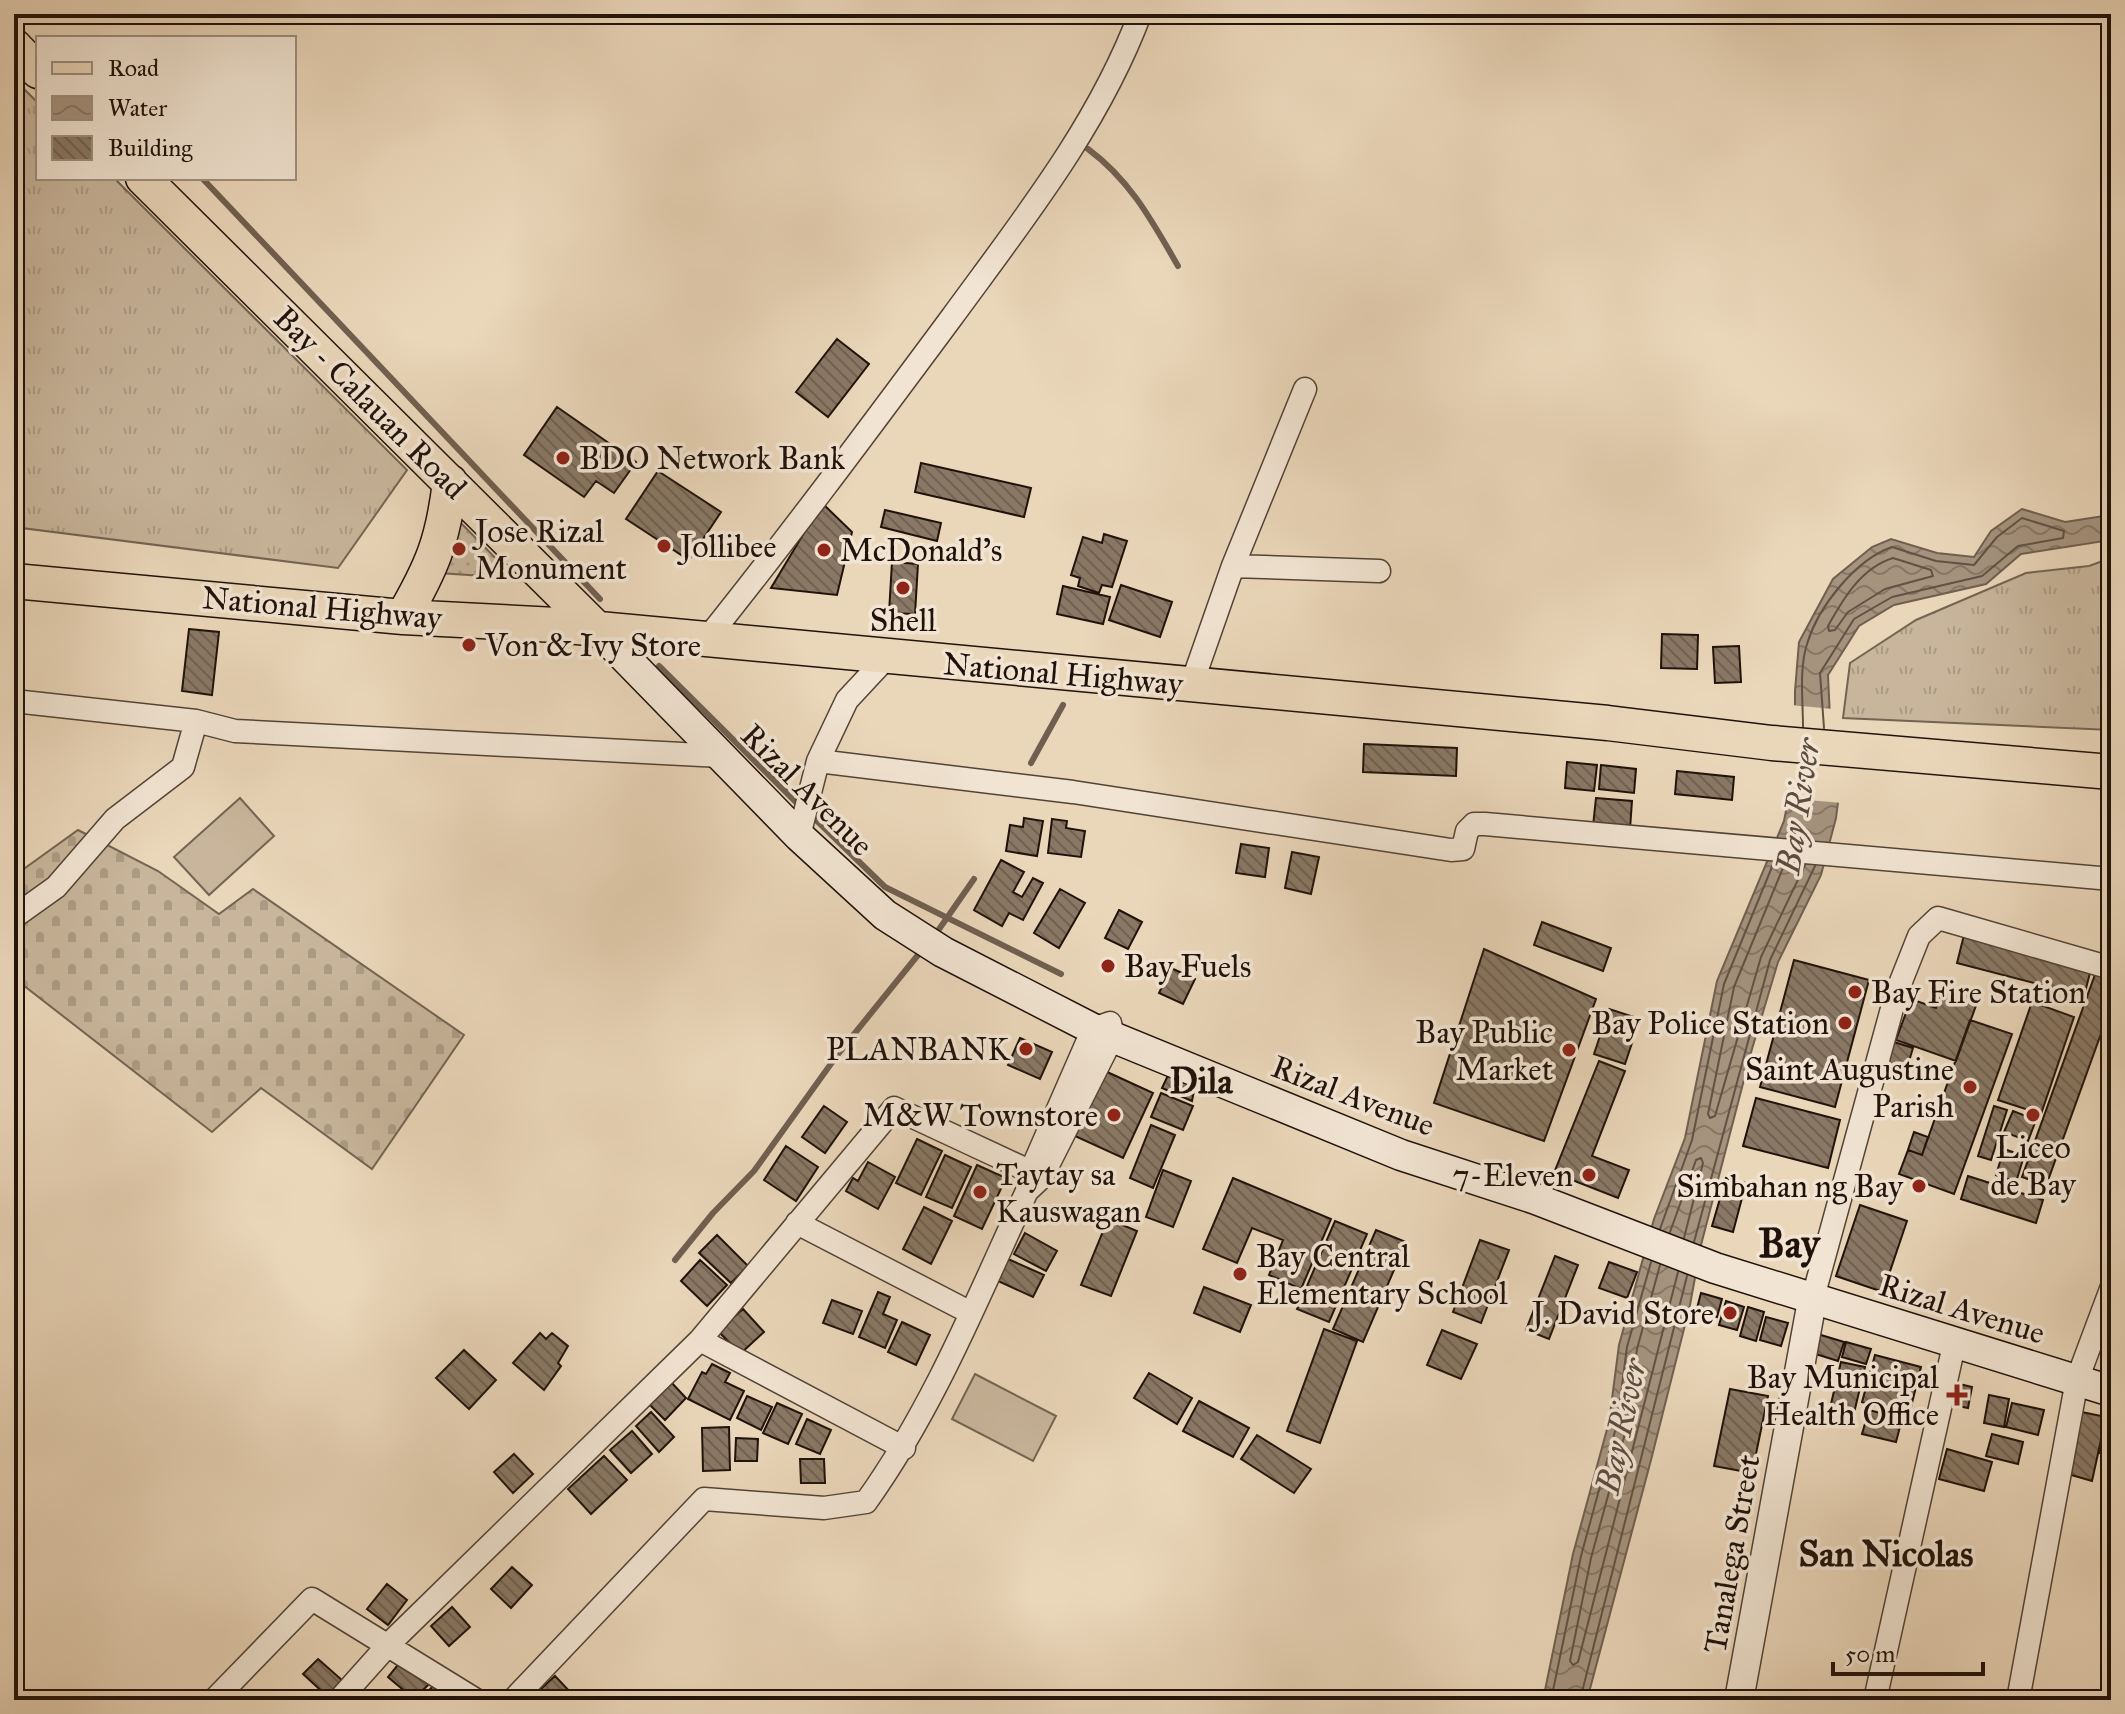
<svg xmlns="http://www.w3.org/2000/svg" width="2125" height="1714" font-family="'IM FELL Great Primer',serif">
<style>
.grass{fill:url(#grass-tufts);stroke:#746453;stroke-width:2}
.cemetery{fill:url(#cemetery-stones);stroke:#746453;stroke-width:2}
.park{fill:url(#park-dots);stroke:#746453;stroke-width:2}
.garden{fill:#c8b59b;stroke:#746453;stroke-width:2}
.water{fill:url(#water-waves);stroke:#705f50;stroke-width:2}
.pier{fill:#ead6b9}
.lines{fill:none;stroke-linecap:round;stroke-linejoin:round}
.shore{stroke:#625244;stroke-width:2}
.stream{stroke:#705f50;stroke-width:6}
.building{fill:url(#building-back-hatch);stroke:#20120b;stroke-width:2}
.minor-casing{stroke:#524336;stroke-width:25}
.tertiary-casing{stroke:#524336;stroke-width:31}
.secondary-casing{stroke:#20120b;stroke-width:33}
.primary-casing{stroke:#20120b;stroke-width:37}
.minor{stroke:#f1e4d2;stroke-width:22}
.tertiary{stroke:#f1e4d2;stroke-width:28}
.secondary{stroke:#f1e4d2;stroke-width:30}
.primary{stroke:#ead6b9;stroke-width:34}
.poi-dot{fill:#8f2418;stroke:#f1e4d2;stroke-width:3}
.labels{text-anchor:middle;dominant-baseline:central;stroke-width:7;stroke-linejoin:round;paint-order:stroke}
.street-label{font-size:32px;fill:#20120b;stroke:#f1e4d2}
.poi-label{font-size:32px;fill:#20120b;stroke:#f1e4d2;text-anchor:start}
.water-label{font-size:34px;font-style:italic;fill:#5c4c3f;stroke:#f1e4d2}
.quarter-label{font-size:36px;font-weight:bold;fill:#20120b;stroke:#f1e4d2}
.district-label{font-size:40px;font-weight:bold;fill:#20120b;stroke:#f1e4d2}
</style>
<defs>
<pattern id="grass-tufts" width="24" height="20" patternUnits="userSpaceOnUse" patternTransform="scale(2)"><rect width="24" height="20" fill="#c8b59b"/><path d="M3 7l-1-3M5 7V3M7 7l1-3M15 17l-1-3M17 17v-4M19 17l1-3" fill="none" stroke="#ac9b84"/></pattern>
<pattern id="cemetery-stones" width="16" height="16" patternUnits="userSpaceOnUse" patternTransform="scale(2)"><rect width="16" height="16" fill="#c8b59b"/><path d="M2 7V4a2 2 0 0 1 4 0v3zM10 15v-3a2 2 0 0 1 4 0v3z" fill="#ac9b84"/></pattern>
<pattern id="park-dots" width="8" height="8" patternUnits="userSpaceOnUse" patternTransform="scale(2)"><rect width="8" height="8" fill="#c8b59b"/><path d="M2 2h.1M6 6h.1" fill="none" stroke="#ac9b84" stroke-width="1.8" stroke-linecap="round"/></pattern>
<pattern id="water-waves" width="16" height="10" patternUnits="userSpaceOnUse" patternTransform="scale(2)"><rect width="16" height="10" fill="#a5937e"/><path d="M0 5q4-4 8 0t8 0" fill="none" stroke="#867765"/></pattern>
<pattern id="building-back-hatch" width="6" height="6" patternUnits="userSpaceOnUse" patternTransform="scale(2)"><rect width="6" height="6" fill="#897865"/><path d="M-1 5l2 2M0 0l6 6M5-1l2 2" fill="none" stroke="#706151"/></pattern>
</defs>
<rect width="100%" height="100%" fill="#ead6b9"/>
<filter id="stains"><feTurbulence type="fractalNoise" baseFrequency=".0025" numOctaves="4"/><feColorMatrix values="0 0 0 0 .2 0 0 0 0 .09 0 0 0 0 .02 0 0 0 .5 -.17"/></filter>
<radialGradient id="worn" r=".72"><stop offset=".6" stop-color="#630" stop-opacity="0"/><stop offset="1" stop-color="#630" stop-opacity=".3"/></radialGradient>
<path class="grass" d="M14 79 38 103V178H114L407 470 338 568 14 527Z
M2111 558V730L1843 718 1850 663 1916 620 2026 573 2089 566Z"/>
<path class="cemetery" d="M78 830 158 871 219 914 253 889 464 1035 372 1169 261 1088 212 1132 14 978V876Z"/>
<path class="park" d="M453 515 515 578 439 573Z"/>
<path class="garden" d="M240 798 274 836 209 895 174 857Z
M975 1374 1056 1416 1033 1461 952 1419Z"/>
<path class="water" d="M2022 509 2065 522 2111 515V540L2021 554 1986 584 1894 605 1859 626 1828 675 1830 718 1842 770 1836 818 1821 875 1778 962 1752 1049 1701 1245 1690 1305 1651 1460 1587 1700H1543L1573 1554 1609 1422 1619 1345 1654 1219 1685 1138 1717 981 1784 821 1795 765V691L1799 642 1833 579 1872 547 1891 539 1937 553 1974 557 1991 531Z"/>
<path class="pier" d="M1791 705 1833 709 1846 770 1842 803 1784 798 1791 765Z"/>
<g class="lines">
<path class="shore" d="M1893 558 1931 570 1933 576 1885 589 1848 612 1835 630 1829 631 1828 626C1843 599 1861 568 1893 558Z
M1803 727C1803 701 1799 669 1807 644 1818 607 1855 560 1892 547L1936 561 1974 565 1997 537 2022 518 2064 531 2063 538 2018 546 1982 576 1892 597 1854 619 1820 673 1824 728
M1785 863 1734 987 1708 1114 1710 1118 1715 1116 1761 957 1805 865
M1660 1229 1692 1140 1724 984 1774 862
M1670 1232 1696 1160 1701 1158 1703 1163 1684 1238
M1694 1242 1770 960 1815 866
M1660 1265 1637 1349 1627 1426 1591 1558 1570 1661 1573 1665 1578 1662 1678 1272
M1551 1700 1581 1556 1617 1424 1627 1347 1651 1262
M1580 1700 1687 1276"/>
<path class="stream" d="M1088 149C1130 180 1152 221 1178 266
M202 178 600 599
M659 666 801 807
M1031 763 1063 705
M810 814 885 887 1061 974
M935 935 974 879
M675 1260 713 1213 754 1171 838 1054 922 950"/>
</g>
<path class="building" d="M837 339 869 364 828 417 796 392Z
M557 407 636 462 614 493 596 481 584 497 524 455Z
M921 463 1031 488 1024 517 915 492Z
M658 471 721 512 689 560 626 519Z
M822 503 852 532 837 595 771 588Z
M885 510 941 523 937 541 881 527Z
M1104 534 1127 541 1112 587 1102 585 1099 593 1078 586 1080 578 1071 575 1083 537 1102 543Z
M892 562 918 564 915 614 889 613Z
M1121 585 1172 602 1160 637 1109 620Z
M1063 586 1110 597 1103 624 1057 614Z
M189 629 219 632 212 695 182 691Z
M1662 634 1698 635 1697 669 1661 668Z
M1739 646 1741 682 1715 683 1713 647Z
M1364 744 1457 748 1456 776 1363 772Z
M1567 762 1597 765 1594 791 1565 788Z
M1601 765 1636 769 1634 793 1599 789Z
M1677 771 1734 777 1732 800 1675 794Z
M1596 798 1632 801 1630 829 1593 826Z
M1024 818 1043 821 1037 856 1006 851 1010 825 1023 827Z
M1052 819 1067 821 1066 828 1085 831 1081 857 1048 853Z
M1241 844 1269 848 1265 877 1236 873Z
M1292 852 1319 857 1311 894 1285 888Z
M1001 860 1024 872 1013 892 1022 897 1033 878 1043 883 1023 920 1009 913 1002 926 974 910Z
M1060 889 1085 903 1059 948 1034 933Z
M1119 910 1142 922 1128 949 1105 938Z
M1542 922 1611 948 1603 971 1534 945Z
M1964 935 2091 969 2084 996 1957 963Z
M1484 949 1596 999 1544 1141 1434 1103Z
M1794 960 1869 980 1835 1107 1760 1087Z
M1171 968 1195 979 1183 1004 1159 993Z
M2097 969 2111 974V1006L2046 1186 2022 1177Z
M1943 988 1978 1000 1956 1061 1896 1040 1911 999 1936 1008Z
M2032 1002 2074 1017 2041 1114 1998 1100Z
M1609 1009 1640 1019 1625 1064 1594 1054Z
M1970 1020 2012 1034 1954 1194 1899 1174 1908 1150 1922 1155Z
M1020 1038 1052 1052 1040 1079 1008 1065Z
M1894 1042 1913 1048 1906 1071 1887 1066Z
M1599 1061 1625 1071 1592 1156 1629 1170 1618 1198 1554 1173Z
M1171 1069 1196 1080 1192 1101 1162 1088Z
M1105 1071 1153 1093 1123 1158 1075 1136Z
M1161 1093 1193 1106 1183 1130 1151 1117Z
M1756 1098 1840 1120 1828 1168 1743 1146Z
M824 1106 847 1122 825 1153 802 1137Z
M1994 1106 2007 1110 1991 1160 1978 1156Z
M2013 1111 2036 1120 2028 1141 2004 1132Z
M1151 1125 1175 1135 1153 1188 1130 1178Z
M1914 1132 1928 1137 1922 1155 1908 1150Z
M917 1139 942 1151 921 1195 896 1183Z
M786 1146 818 1167 796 1201 764 1180Z
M2004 1149 2024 1156 2016 1182 1996 1175Z
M945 1155 971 1167 952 1208 926 1197Z
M868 1162 895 1177 878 1209 846 1191 853 1178 858 1181Z
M977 1165 1006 1178 982 1229 954 1216Z
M1163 1170 1191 1181 1173 1227 1146 1217Z
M1968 1176 2043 1200 2036 1223 1961 1199Z
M1233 1178 1331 1219 1301 1289 1269 1275 1283 1240 1252 1228 1237 1263 1203 1249Z
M1726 1178 1746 1183 1733 1232 1712 1226Z
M1860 1205 1907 1221 1883 1292 1836 1276Z
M924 1207 952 1221 931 1264 903 1249Z
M1108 1219 1137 1231 1111 1296 1081 1285Z
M1335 1221 1367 1234 1329 1322 1297 1309Z
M1376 1230 1406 1242 1363 1342 1333 1329Z
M1025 1233 1057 1251 1046 1271 1014 1254Z
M717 1235 748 1266 731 1283 699 1253Z
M1480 1240 1509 1250 1481 1323 1453 1312Z
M1555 1256 1578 1265 1549 1339 1526 1330Z
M1008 1259 1044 1275 1033 1297 998 1281Z
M700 1260 727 1285 707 1306 681 1281Z
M1609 1262 1637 1272 1627 1298 1599 1288Z
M1204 1287 1251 1305 1240 1332 1194 1313Z
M878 1292 890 1297 883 1314 897 1320 885 1348 859 1337Z
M1701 1293 1722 1299 1717 1317 1696 1312Z
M832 1300 862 1311 853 1334 823 1323Z
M1726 1301 1744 1307 1737 1330 1719 1325Z
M1748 1307 1764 1312 1756 1341 1740 1336Z
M743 1309 764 1332 740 1354 718 1331Z
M1766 1317 1788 1323 1781 1346 1760 1340Z
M902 1322 930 1335 916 1365 888 1352Z
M1324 1329 1357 1341 1320 1443 1287 1431Z
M1442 1330 1477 1344 1461 1379 1427 1365Z
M1811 1332 1844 1342 1838 1361 1806 1351Z
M540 1333 546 1339 552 1333 568 1346 558 1363 561 1366 544 1390 513 1363Z
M1846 1342 1871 1349 1866 1364 1842 1357Z
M464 1350 496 1380 469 1409 436 1378Z
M1875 1355 1921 1367 1909 1415 1862 1402Z
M1841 1362 1865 1367 1854 1413 1830 1408Z
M712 1364 730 1373 725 1382 744 1391 730 1420 688 1399 702 1372 706 1374Z
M1149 1373 1192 1398 1177 1424 1134 1398Z
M670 1381 686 1398 665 1420 648 1403Z
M1947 1381 1972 1387 1968 1408 1943 1403Z
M1730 1389 1768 1396 1752 1473 1714 1466Z
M1989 1395 2009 1399 2004 1427 1984 1423Z
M747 1396 772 1407 761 1430 737 1418Z
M1199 1401 1249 1428 1233 1457 1183 1431Z
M777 1403 802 1414 788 1444 763 1433Z
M2012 1403 2044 1410 2038 1435 2006 1427Z
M1869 1410 1902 1419 1896 1442 1862 1434Z
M2072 1410 2106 1417 2092 1481 2061 1472Z
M651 1412 674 1437 659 1452 636 1426Z
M2107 1418 2111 1419V1455L2099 1453Z
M807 1419 831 1430 820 1454 796 1444Z
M729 1427 730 1470 703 1471 702 1428Z
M632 1431 652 1454 631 1473 610 1450Z
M1992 1434 2023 1442 2018 1464 1986 1456Z
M1257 1435 1311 1469 1294 1493 1241 1459Z
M736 1438 758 1439 757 1461H735Z
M1947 1449 1992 1462 1984 1491 1939 1479Z
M514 1454 533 1474 513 1493 494 1472Z
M604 1456 627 1480 591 1514 568 1489Z
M800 1459H824L825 1483H801Z
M512 1567 532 1585 511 1608 491 1589Z
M387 1584 407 1600 388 1625 367 1609Z
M452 1607 470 1627 449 1646 431 1626Z
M318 1659 343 1681 328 1697 303 1674Z
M401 1661 429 1684 414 1699 388 1677Z
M555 1676 572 1694 565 1700H529Z
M435 1684 449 1700H420Z"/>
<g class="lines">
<g class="minor-casing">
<path id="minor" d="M1233 566 1379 571
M706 640C791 534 871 426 952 317 1022 221 1098 126 1140 14
M1191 686 1233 566 1305 389
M14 701 196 721 235 731 721 756
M818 761 1073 792 1451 850 1463 849 1467 831 1474 824H1485L2111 879
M799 836 818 761 847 700 887 657
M14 917 56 887 115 819 183 767 196 721
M797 1223 971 1313
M1812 1301 1896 994 1919 936 1938 918 2111 968
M700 1340 904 1448
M214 1700 312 1599 476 1700
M339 1700 389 1644 700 1340 894 1108 1042 1177
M513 1700 704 1499 824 1508 866 1502C934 1407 978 1297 1027 1191L1031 1171 1093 1029 1110 1023 1113 1036 1042 1177 1027 1191
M1875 1700 1954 1345
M2018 1700 2077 1380 2111 1289"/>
</g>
<g class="tertiary-casing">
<path id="tertiary" d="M1739 1700 1812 1301"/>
</g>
<g class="secondary-casing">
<path id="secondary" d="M597 629 799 836 885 915 943 952 1093 1029 1401 1155 1536 1199 1715 1268 2111 1391"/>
</g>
<g class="primary-casing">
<path id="primary" d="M14 46 38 71
M143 178 597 629
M14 581 403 617 556 625 1608 723 1772 743 2111 772
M403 617C432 567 443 541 450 482"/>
</g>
<use href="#minor" class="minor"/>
<use href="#tertiary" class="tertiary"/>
<use href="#secondary" class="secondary"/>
<use href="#primary" class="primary"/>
</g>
<g class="poi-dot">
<circle cx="563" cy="458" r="8"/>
<circle cx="664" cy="546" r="8"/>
<circle cx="459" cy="549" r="8"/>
<circle cx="824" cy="550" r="8"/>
<circle cx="903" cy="588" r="8"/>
<circle cx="469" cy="645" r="8"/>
<circle cx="1108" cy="966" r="8"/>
<circle cx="1855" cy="992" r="8"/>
<circle cx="1845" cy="1023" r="8"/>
<circle cx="1026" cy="1049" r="8"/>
<circle cx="1569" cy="1050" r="8"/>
<circle cx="1970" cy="1087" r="8"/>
<circle cx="1114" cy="1115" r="8"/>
<circle cx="2033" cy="1115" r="8"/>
<circle cx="1589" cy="1175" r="8"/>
<circle cx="1919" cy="1186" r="8"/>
<circle cx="980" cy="1192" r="8"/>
<circle cx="1240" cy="1274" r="8"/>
<circle cx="1730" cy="1313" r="8"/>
<path d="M1953 1383h8v8h8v8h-8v8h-8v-8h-8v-8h8z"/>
</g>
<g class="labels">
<g class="street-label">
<text transform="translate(370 403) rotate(45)">Bay - Calauan Road</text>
<text transform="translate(322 608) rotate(5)">National Highway</text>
<text transform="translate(1063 674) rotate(5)">National Highway</text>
<text transform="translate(807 790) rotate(45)">Rizal Avenue</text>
<text transform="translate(1353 1096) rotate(21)">Rizal Avenue</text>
<text transform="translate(1962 1309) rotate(17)">Rizal Avenue</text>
<text transform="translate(1732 1554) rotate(-80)">Tanalega Street</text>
</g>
<g class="poi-label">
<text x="579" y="458">BDO Network Bank</text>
<text x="475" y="531">Jose Rizal<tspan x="475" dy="37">Monument</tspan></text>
<text x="680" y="546">Jollibee</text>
<text x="840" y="550">McDonald's</text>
<text x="903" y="620" text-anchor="middle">Shell</text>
<text x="485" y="645">Von &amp; Ivy Store</text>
<text x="1124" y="966">Bay Fuels</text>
<text x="1871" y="992">Bay Fire Station</text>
<text x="1829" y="1023" text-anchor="end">Bay Police Station</text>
<text x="1553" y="1032" text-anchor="end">Bay Public<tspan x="1553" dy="37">Market</tspan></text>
<text x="1010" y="1049" text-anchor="end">PLANBANK</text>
<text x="1954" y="1069" text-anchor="end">Saint Augustine<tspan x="1954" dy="37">Parish</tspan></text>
<text x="1098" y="1115" text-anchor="end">M&amp;W Townstore</text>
<text x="2033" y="1147" text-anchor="middle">Liceo<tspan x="2033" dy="37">de Bay</tspan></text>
<text x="996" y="1174">Taytay sa<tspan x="996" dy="37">Kauswagan</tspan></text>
<text x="1573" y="1175" text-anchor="end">7-Eleven</text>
<text x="1903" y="1186" text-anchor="end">Simbahan ng Bay</text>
<text x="1256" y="1256">Bay Central<tspan x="1256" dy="37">Elementary School</tspan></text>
<text x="1714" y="1313" text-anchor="end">J. David Store</text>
<text x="1939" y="1377" text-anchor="end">Bay Municipal<tspan x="1939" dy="37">Health Office</tspan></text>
</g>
<g class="water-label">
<text transform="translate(1798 806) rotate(-81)">Bay River</text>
<text transform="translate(1621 1426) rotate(-78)">Bay River</text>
</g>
<g class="quarter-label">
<text x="1201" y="1081">Dila</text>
<text x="1886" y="1554">San Nicolas</text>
</g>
<g class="district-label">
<text x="1789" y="1243">Bay</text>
</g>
</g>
<rect width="2125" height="1714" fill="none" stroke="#ead6b9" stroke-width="48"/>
<rect x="16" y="16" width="2093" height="1682" fill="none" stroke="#20120b" stroke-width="4"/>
<rect x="24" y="24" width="2077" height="1666" fill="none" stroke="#20120b" stroke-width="2"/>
<rect x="36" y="36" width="260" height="144" fill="#f1e4d2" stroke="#9d9082" stroke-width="2"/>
<rect x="52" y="62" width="40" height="12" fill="#ead6b9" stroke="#9d9082" stroke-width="2"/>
<text x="108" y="76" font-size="24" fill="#20120b">Road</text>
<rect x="52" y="96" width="40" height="24" fill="url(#water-waves)" stroke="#9d9082" stroke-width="2"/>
<text x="108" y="116" font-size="24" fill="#20120b">Water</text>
<rect x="52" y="136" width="40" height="24" fill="url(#building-back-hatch)" stroke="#9d9082" stroke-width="2"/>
<text x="108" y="156" font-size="24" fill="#20120b">Building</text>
<path d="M1833 1662v12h150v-12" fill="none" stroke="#20120b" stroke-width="4"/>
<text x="1845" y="1662" font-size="24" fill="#20120b" stroke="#f1e4d2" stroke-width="6" paint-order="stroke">50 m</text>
<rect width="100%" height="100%" filter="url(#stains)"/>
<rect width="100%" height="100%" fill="url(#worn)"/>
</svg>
